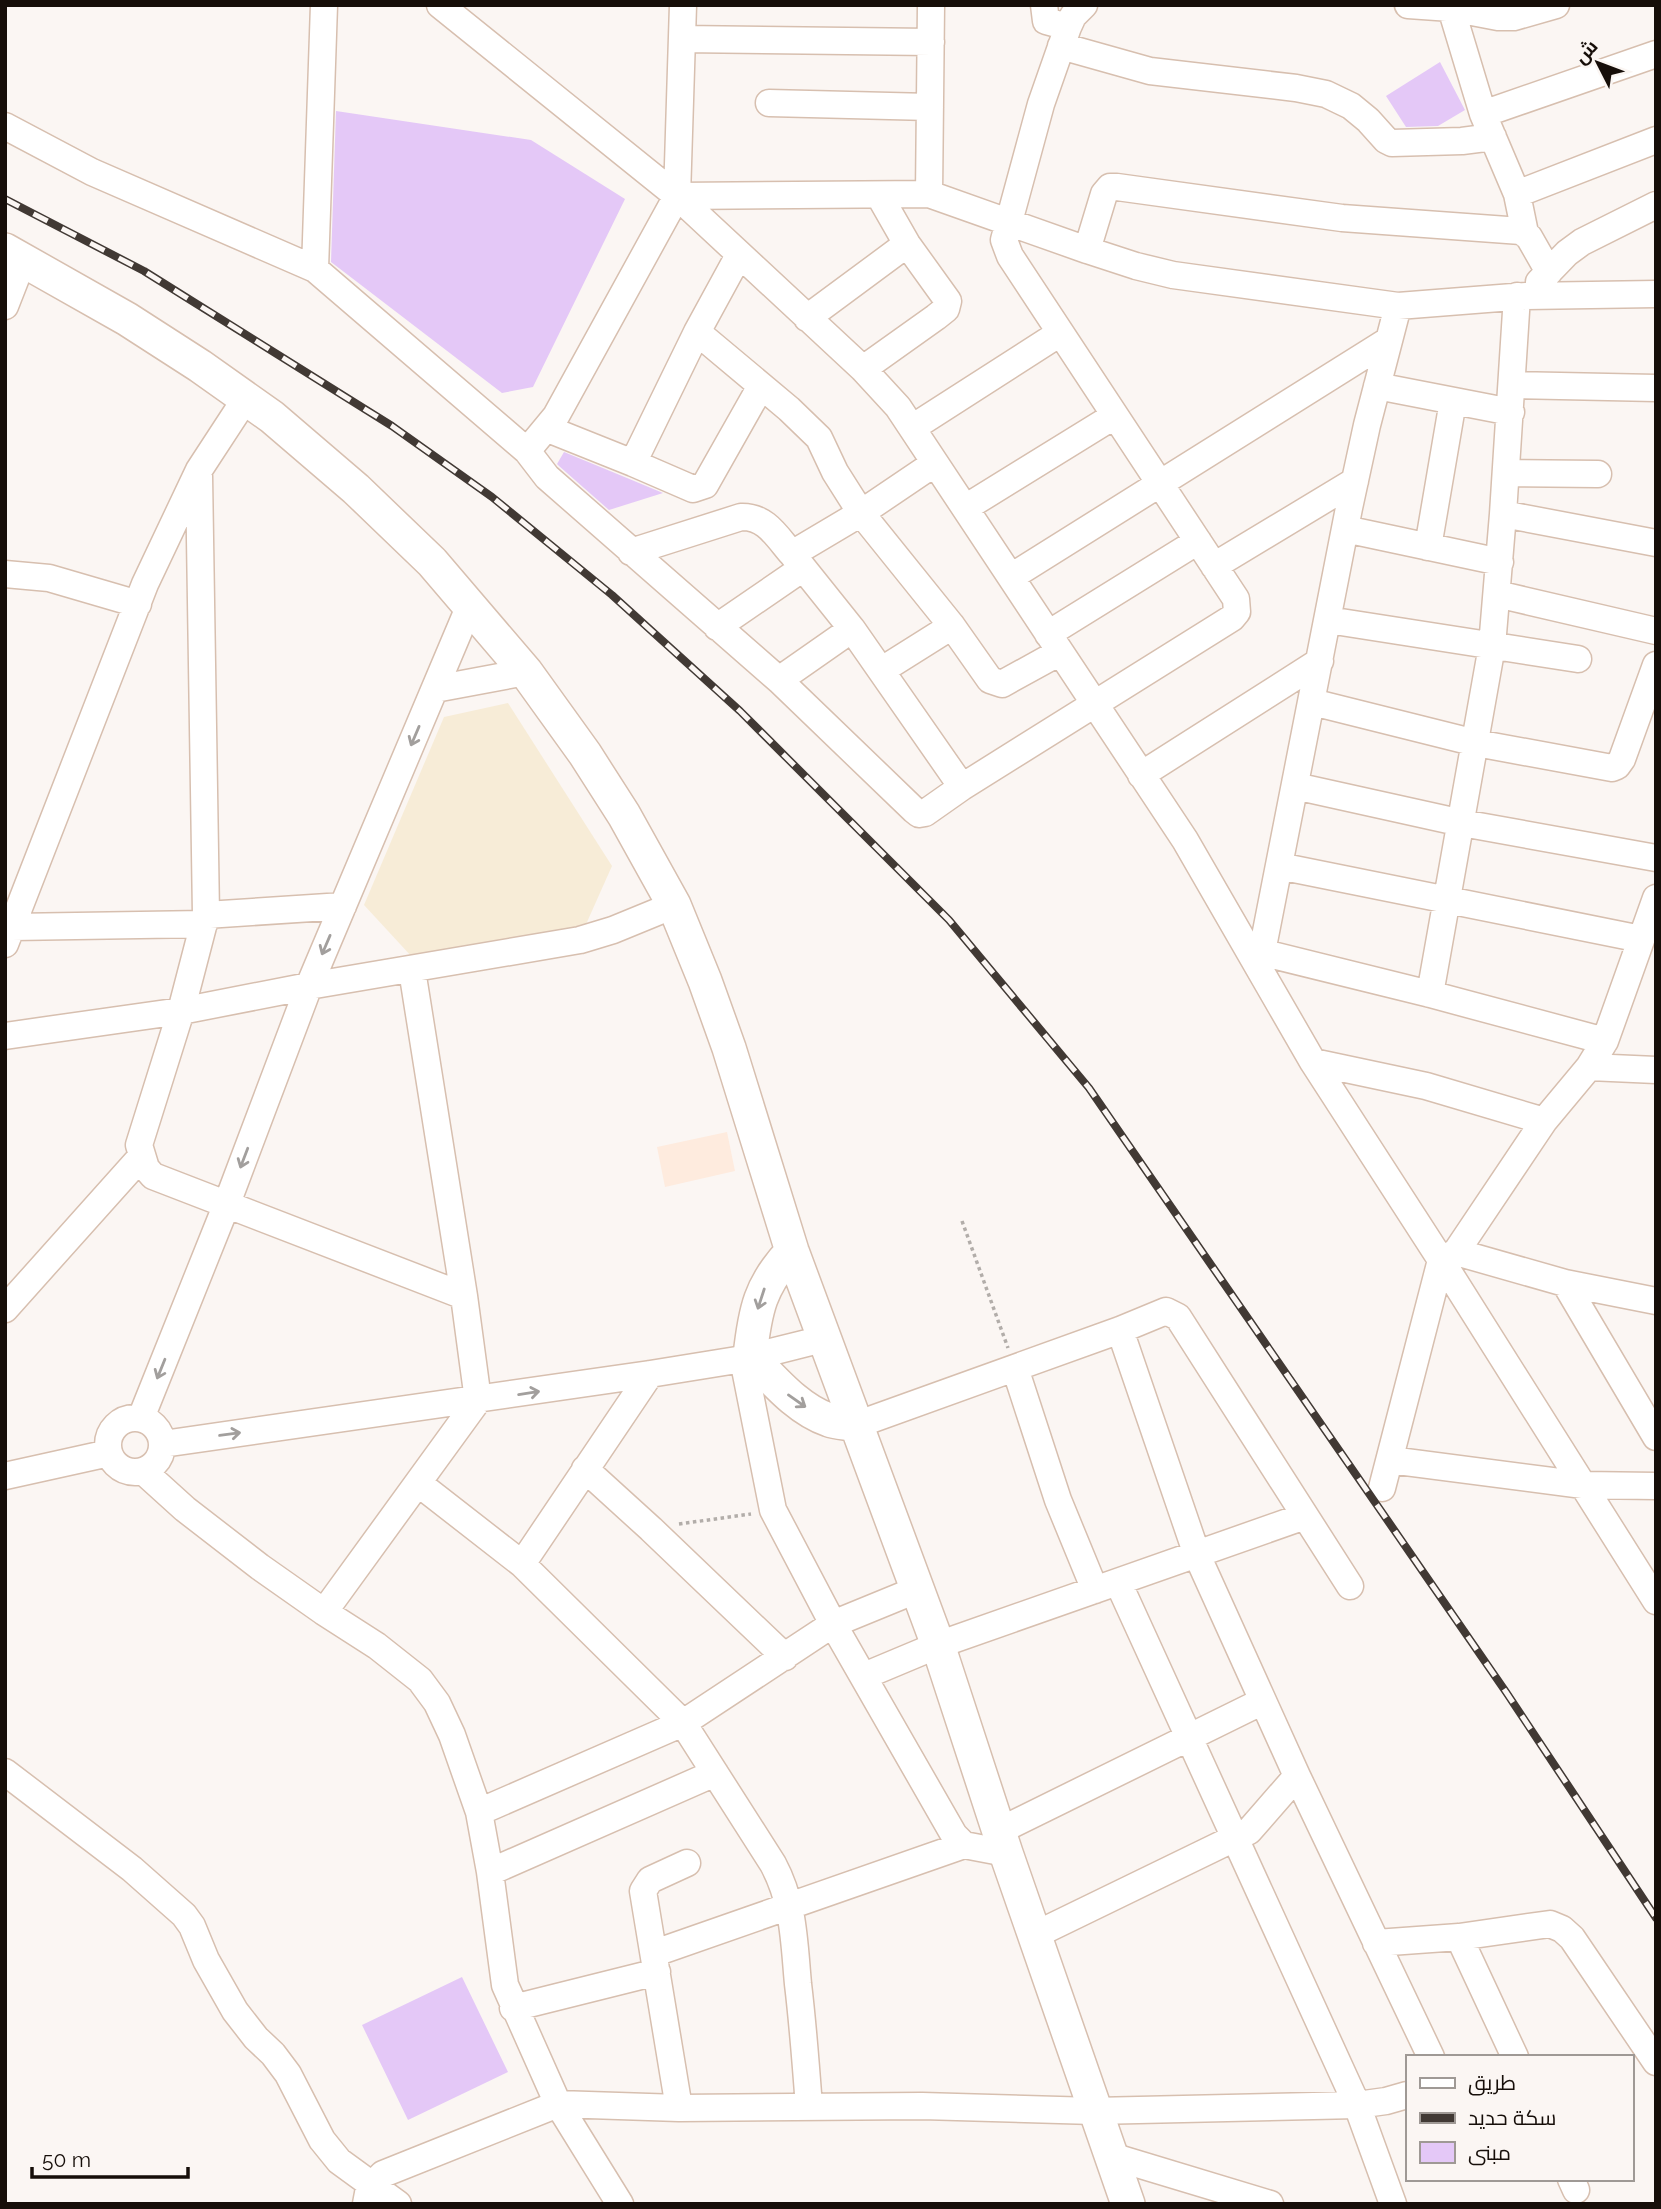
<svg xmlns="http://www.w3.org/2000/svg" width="1661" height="2209" font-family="Raleway,Cairo,sans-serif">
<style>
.commercial{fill:#f7ecd7}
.built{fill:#feebde}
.building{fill:#e4c8f7}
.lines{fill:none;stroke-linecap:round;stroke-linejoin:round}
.minor-casing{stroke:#d7bfaf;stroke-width:29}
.major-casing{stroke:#d7bfaf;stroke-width:36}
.path{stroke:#b2ada9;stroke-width:3.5;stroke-dasharray:3.5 3.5;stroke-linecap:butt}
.minor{stroke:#fff;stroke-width:26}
.major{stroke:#fff;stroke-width:33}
.rail-casing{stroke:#413934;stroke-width:8}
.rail{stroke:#fbf6f3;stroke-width:5;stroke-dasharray:16;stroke-linecap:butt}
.oneway{stroke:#a29f9d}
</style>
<rect width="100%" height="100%" fill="#fbf6f3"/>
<path class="commercial" d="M508 703 612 866 583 931 412 957 364 905 444 717Z"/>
<path class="built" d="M727 1132 735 1171 665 1187 657 1147Z"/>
<path class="building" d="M1440 62 1465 110 1438 126 1406 127 1386 96Z
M336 111 531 140 625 199 533 387 502 393 331 262Z
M564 452 627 478 663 493 609 510 559 466 557 464Z
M462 1977 508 2072 408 2120 362 2025Z"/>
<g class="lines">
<g class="minor-casing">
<path id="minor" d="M440 5 677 196 863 369 898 407 1185 840 1313 1062 1441 1260 1656 1601
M1044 5 1046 21 1068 27
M1408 5 1451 8 1449 5
M682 39 931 42
M1061 46 1150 71 1296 88 1326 94 1351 106 1368 120 1386 140 1392 143 1462 141 1493 137
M769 103 930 107
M1483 114 1656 54
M5 126 92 172 315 269 527 451 556 416 677 196 683 5
M929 194 931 5
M1517 194 1656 140
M677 196 929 194 1087 250 1136 266 1173 275 1398 306 1526 296 1656 294
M1525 233 1517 194 1483 114 1451 8 1498 17H1514L1556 5
M1087 250 1104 194 1110 187H1117L1342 218 1521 231 1529 237 1549 272
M315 269 324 5
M1539 282 1567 253 1582 242 1656 205
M5 306 23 260
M807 318 907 244
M697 332 789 409 819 438 835 472 861 513 952 626 990 680 1002 684 1060 652
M863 369 936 317 946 309 948 301 907 244 879 195
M1512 385 1656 388
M1377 386 1511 412
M912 428 1060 333
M548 429 633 463 697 332 739 255
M527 451 547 477 779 680 914 810 919 814 925 813 962 787
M633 463 693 489 705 485 761 386
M935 463 861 513 792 554 852 629 962 787 1232 618 1237 612 1236 599 1010 256 1004 240 1041 104 1068 27 1073 16 1084 5
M1506 473 1598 474
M199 476 206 915
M965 508 1114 416
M1503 514 1656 543
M1345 529 1500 562
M1428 547 1453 401
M631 552 741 517C766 516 777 537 792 554
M1214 566 1355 481
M5 574 49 578 138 604
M1011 577 1389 340
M1497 594 1656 631
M1328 620 1578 659
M717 627 803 568
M1048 634 1198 541
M882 670 952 626
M779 680 852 629
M435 689 526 672
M1312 702 1476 743 1612 768 1617 766 1622 759 1656 665
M1141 775 1320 661
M1295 786 1462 823 1656 858
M1279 866 1641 939
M343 906 206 915 181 1011 309 986 580 940 613 930 674 905
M12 927 204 924
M5 944 145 584 199 470 246 398
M1248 949 1430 994 1605 1041
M1262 952 1349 508 1367 425 1398 306
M412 970 464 1296
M1430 994 1492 646 1503 514 1517 296
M5 1036 181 1011 139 1145 146 1168 153 1176 464 1296 478 1400 324 1612
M1313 1062 1426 1086 1544 1121
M1589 1067 1656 1070
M1456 1252 1565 1283 1656 1301
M1565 1283 1656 1437
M5 1309 141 1157
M1120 1330 1197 1555 1297 1776 1431 2057
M743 1359 773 1510 833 1624 954 1835 964 1845 1006 1853
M1015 1368 1058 1500 1095 1590
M108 1445a27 27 0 1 1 54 0a27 27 0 1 1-54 0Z
M141 1418 226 1206 309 986 470 605
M856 1425 1120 1330 1166 1311 1178 1317 1350 1586
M163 1444 650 1374 743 1359 823 1339
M1390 1460 1583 1485 1656 1486
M585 1469 651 1529 785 1657
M143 1471 185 1509 260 1567 324 1612 377 1646 420 1680 437 1703 452 1735 479 1812 490 1872 505 1985 558 2104 620 2204
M5 1476 109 1453
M418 1483 522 1564 683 1723 773 1864C794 1903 794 1941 798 1984 803 2025 806 2066 809 2107
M1382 1488 1441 1260 1456 1252 1544 1121 1589 1067 1605 1041 1656 898
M522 1564 650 1374
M1118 1582 1357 2105 1393 2204
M864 1676 938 1645 1305 1516
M5 1772 132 1869 184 1915 192 1926 206 1960 235 2011 256 2038 273 2054 288 2074 322 2140 339 2161 398 2204
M479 1812 683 1723 833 1624 916 1590
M999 1831 1263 1701
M490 1872 715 1773
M1035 1935 1249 1831 1297 1776
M1459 1937 1515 2057
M1376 1943 1459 1937 1550 1924 1562 1929 1572 1938 1656 2062
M655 1953 964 1845
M513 2008 657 1972
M679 2108 643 1891 650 1880 687 1863
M1111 2156 1270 2204
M1571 2179 1576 2190
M366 2204 369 2188 383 2174 558 2104 679 2108 922 2106 1094 2111 1357 2105 1386 2101 1407 2095"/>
</g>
<g class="major-casing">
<path id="major" d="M5 250 127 319 200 366 272 417 356 489 432 562 526 672 585 754 624 815 674 905 705 981 729 1048 792 1251 938 1645 1006 1853 1128 2204
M792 1251C760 1285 755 1310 750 1356 773 1379 797 1409 829 1420 837 1423 847 1423 856 1425"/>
</g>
<path class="path" d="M962 1221 1008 1348
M679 1524 751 1514"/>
<use href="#minor" class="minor"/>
<use href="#major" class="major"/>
<g class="rail-casing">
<path id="rail" d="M5 199 144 271 392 426 492 497 612 595 740 711 949 920 1089 1088 1506 1692 1656 1918"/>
</g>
<use href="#rail" class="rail"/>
</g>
<defs><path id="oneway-shaft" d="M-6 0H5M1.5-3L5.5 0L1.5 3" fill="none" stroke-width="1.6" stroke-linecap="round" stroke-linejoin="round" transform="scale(1.75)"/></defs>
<g class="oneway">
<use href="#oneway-shaft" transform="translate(415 736) rotate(113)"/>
<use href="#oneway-shaft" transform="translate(326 945) rotate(113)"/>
<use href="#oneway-shaft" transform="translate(244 1158) rotate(111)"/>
<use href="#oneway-shaft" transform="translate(761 1299) rotate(108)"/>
<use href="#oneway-shaft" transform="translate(161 1369) rotate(112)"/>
<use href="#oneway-shaft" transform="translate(529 1393) rotate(-9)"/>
<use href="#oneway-shaft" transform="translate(797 1401) rotate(35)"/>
<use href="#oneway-shaft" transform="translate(230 1434) rotate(-8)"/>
</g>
<rect width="1661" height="2209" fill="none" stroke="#160e09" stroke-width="14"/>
<rect x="1406" y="2055" width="228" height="126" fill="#fbf6f3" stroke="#9f9995" stroke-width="2"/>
<rect x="1420" y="2078" width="35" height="10" fill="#ffffff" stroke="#9f9995" stroke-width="2"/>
<text x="1468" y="2090" font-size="21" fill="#160e09">طريق</text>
<rect x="1420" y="2113" width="35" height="10" fill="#413934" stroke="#9f9995" stroke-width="2"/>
<text x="1468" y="2125" font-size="21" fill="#160e09">سكة حديد</text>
<rect x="1420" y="2142" width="35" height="21" fill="#e4c8f7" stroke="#9f9995" stroke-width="2"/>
<text x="1468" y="2160" font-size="21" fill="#160e09">مبنى</text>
<g transform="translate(1598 63) rotate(312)" stroke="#fbf6f3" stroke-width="5" paint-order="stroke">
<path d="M0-5L12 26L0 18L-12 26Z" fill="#160e09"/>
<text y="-10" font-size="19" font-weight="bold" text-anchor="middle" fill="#160e09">ش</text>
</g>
<path d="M32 2167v10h156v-10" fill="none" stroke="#160e09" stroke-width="3.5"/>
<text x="42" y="2167" font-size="21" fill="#160e09" stroke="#fbf6f3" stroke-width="5" paint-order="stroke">50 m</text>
</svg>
